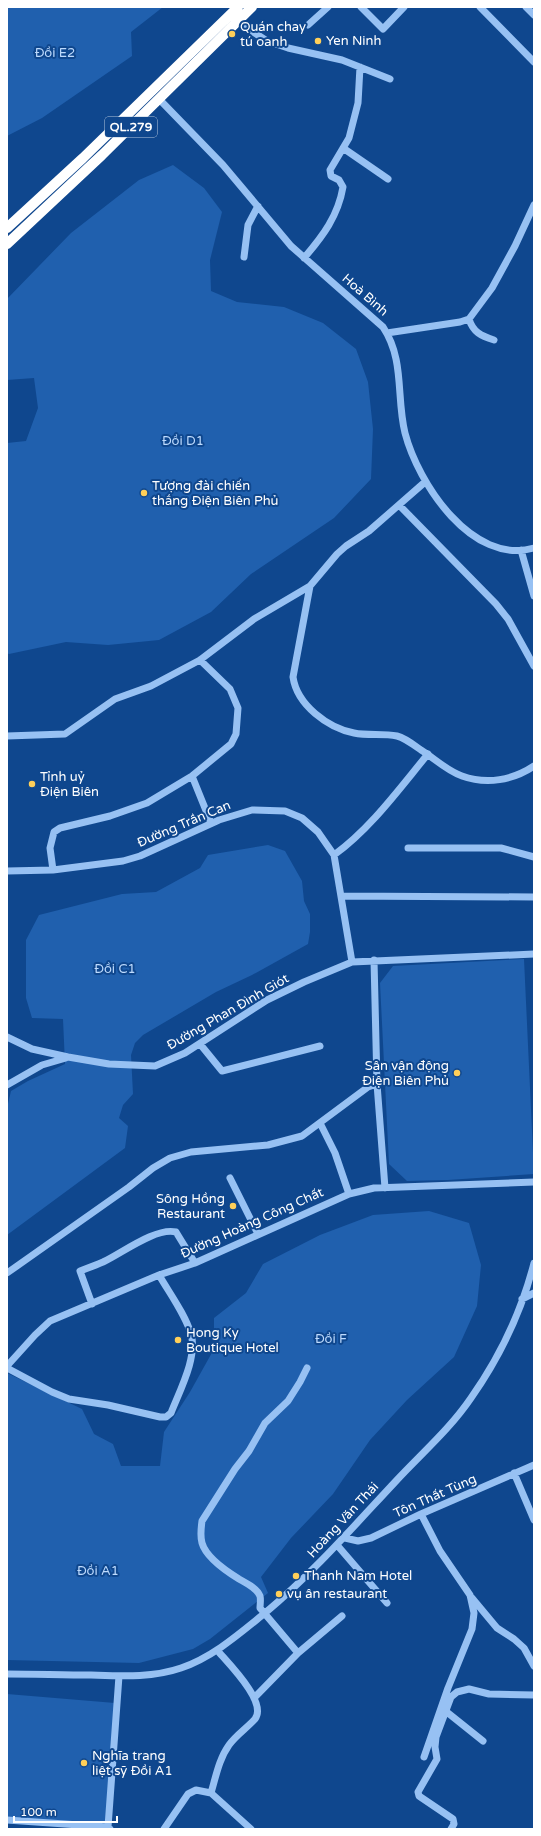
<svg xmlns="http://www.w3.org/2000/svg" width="541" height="1836" font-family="'Varela Round',sans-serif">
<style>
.green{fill:#2060ae}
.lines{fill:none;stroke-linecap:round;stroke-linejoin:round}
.minor{stroke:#97c1f3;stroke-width:7}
.highway{stroke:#fff;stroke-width:10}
.poi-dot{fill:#ffcf59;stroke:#0f478e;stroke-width:1.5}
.labels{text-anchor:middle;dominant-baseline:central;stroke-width:4;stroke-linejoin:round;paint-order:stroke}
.shield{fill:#0f478e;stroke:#b7c8dd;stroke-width:1}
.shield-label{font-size:12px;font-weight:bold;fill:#fff}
.poi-label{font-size:13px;fill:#fff;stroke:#0f478e;text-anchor:start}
.park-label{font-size:13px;fill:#bedbfe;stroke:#0f478e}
.street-label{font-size:13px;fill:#fff;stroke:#0f478e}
</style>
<rect width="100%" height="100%" fill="#0f478e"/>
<path class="green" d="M7 7H163L131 32 132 56 42 118 7 136Z
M173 165 204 188 222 212 210 260 211 291 237 302 284 307 323 323 356 349 368 382 373 429 371 479 334 518 251 574 211 612 159 640 108 645 66 642 9 654 7 653V443L26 441 38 408 34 378 7 380V299L71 233 139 180Z
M268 845 285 851 302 881 304 901 310 914V932L308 944 252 975 216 992 143 1035 135 1043 131 1055 133 1094 123 1105 119 1118 128 1126 125 1148 7 1235V1108L11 1091 28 1081 65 1064 63 1019 32 1018 26 998V940L39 915 122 894 156 892 200 868 208 855Z
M524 959 534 1174 448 1180 407 1181 389 1164 380 983 393 966Z
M429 1211 469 1223 481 1265 477 1306 454 1357 407 1400 370 1440 333 1494 291 1538 261 1577 268 1593 210 1639 193 1649 139 1663 7 1660V1373L82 1409 94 1434 113 1444 121 1466H160L164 1432 190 1392 214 1349V1318L246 1293 263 1264 320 1235 373 1215Z
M7 1694 115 1703 106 1826 7 1818Z"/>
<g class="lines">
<path class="minor" d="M361 7 383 29 404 7
M480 7 534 62
M526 7 534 15
M235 20 267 41 288 48 342 60 390 79
M308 25 328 7
M159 99 223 165 291 246 383 327C405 360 396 397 405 433 418 483 472 566 534 548
M343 148 388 179
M244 257 248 225 258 206
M304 258C323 236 338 216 343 187L339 180 331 176 330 170 349 138 358 103 360 67
M469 319C473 332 481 336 494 340
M387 333 460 322 469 319 492 288 515 246 534 205
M400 506 496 604 508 619 534 666
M521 550 534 596
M310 586 293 677C297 705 328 728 354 733 368 736 383 733 397 736 405 738 414 745 421 750 434 758 447 771 462 776 487 785 513 780 534 766
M7 736 65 734 115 699 151 686 200 660 254 619 310 586 337 554 346 546 369 531 425 482
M192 776 211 823
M408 848H501L534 857
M334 855C371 828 399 789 428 754
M53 870 50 848 54 832 60 828 110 816 147 803 192 776 231 744 236 734 238 708 230 689 200 660
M7 871 53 870 123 861 140 856 219 820 252 810 285 811 302 818 318 832 334 855 352 962
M341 896 534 897
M374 960 377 1084 385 1188
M7 1037 32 1049 68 1057 109 1064 155 1066 185 1053 267 1000 304 982 352 962 534 954
M200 1044 222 1071 320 1046
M7 1085 42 1065 66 1058
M320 1123 335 1153 349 1194
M230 1178 258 1234
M7 1273 129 1187 153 1168 170 1158 191 1152 268 1145 302 1136 368 1087 377 1084
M522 1299 534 1293
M92 1304 80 1271C88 1268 96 1265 103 1262 122 1253 156 1227 176 1232L195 1263
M7 1366 35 1335 50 1321 159 1275 195 1263 349 1194 374 1188 534 1182
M7 1368 52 1392 69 1399 108 1405 160 1417H166L171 1413C179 1392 198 1357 191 1334 185 1314 170 1294 159 1275
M514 1473 534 1520
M421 1514 440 1551 470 1595 474 1613 472 1629 448 1688 424 1757
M345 1538 358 1541 371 1538 421 1514 534 1465
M337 1545 387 1603
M472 1598 497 1628 514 1639 524 1648 534 1666
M217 1650C227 1662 268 1702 255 1719 247 1728 236 1735 229 1745 219 1759 216 1776 211 1793L251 1829
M298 1653 260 1608C260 1605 261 1600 260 1596 257 1588 246 1583 239 1579 226 1571 206 1557 202 1543 200 1536 201 1528 202 1521L235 1469 249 1451 265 1423 288 1401 300 1382 307 1368
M7 1674C35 1674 63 1675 91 1675 121 1676 152 1678 181 1668 213 1657 239 1634 265 1613 313 1573 353 1527 396 1481 421 1454 450 1429 471 1398 499 1358 522 1310 534 1263
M254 1698 298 1653 342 1616
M443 1709 483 1741
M7 1820 108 1827
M110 1829 108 1827 119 1676
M164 1829 188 1794 196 1790 211 1793
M451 1829 454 1824 453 1819 419 1796 418 1792 437 1759 435 1747 436 1737 451 1697 457 1692 469 1689 489 1694 534 1695"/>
<path class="highway" d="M7 228 83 158 238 7
M7 244 102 155 252 7"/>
</g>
<g class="poi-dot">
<circle cx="232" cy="34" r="4"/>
<circle cx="318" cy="41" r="4"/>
<circle cx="144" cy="493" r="4"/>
<circle cx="32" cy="784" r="4"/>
<circle cx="457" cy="1073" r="4"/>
<circle cx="233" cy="1206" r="4"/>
<circle cx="178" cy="1340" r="4"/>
<circle cx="296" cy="1576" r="4"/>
<circle cx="279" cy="1594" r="4"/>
<circle cx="84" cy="1763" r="4"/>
</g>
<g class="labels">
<rect class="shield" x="105" y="117" width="52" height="20" rx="3"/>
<g class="shield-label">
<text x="131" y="127">QL.279</text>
</g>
<g class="poi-label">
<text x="240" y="27">Quán chay<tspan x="240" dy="15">tú oanh</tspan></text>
<text x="326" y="41">Yen Ninh</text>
<text x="152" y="486">Tượng đài chiến<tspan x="152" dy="15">thắng Điện Biên Phủ</tspan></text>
<text x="40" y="777">Tỉnh uỷ<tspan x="40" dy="15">Điện Biên</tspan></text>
<text x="449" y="1066" text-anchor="end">Sân vận động<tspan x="449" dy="15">Điện Biên Phủ</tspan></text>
<text x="225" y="1199" text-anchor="end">Sông Hồng<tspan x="225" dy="15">Restaurant</tspan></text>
<text x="186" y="1333">Hong Ky<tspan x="186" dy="15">Boutique Hotel</tspan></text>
<text x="304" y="1576">Thanh Nam Hotel</text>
<text x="287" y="1594">vụ ân restaurant</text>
<text x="92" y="1756">Nghĩa trang<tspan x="92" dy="15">liệt sỹ Đồi A1</tspan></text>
</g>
<g class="park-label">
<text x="55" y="53">Đồi E2</text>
<text x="183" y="441">Đồi D1</text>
<text x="115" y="969">Đồi C1</text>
<text x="331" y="1339">Đồi F</text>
<text x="98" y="1571">Đồi A1</text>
</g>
<g class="street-label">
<text transform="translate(365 295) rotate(41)">Hoà Bình</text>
<text transform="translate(184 824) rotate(-23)">Đường Trần Can</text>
<text transform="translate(228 1012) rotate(-30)">Đường Phan Đình Giót</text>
<text transform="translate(252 1223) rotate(-24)">Đường Hoàng Công Chất</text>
<text transform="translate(435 1496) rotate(-24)">Tôn Thất Tùng</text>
<text transform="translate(343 1520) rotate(-47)">Hoàng Văn Thái</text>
</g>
</g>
<rect width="541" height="1836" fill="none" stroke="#ffffff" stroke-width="16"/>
<path d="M14 1816v6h103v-6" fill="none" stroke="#ffffff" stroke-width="2"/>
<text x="20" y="1816" font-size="12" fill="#ffffff" stroke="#0f478e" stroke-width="3" paint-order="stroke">100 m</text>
</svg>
